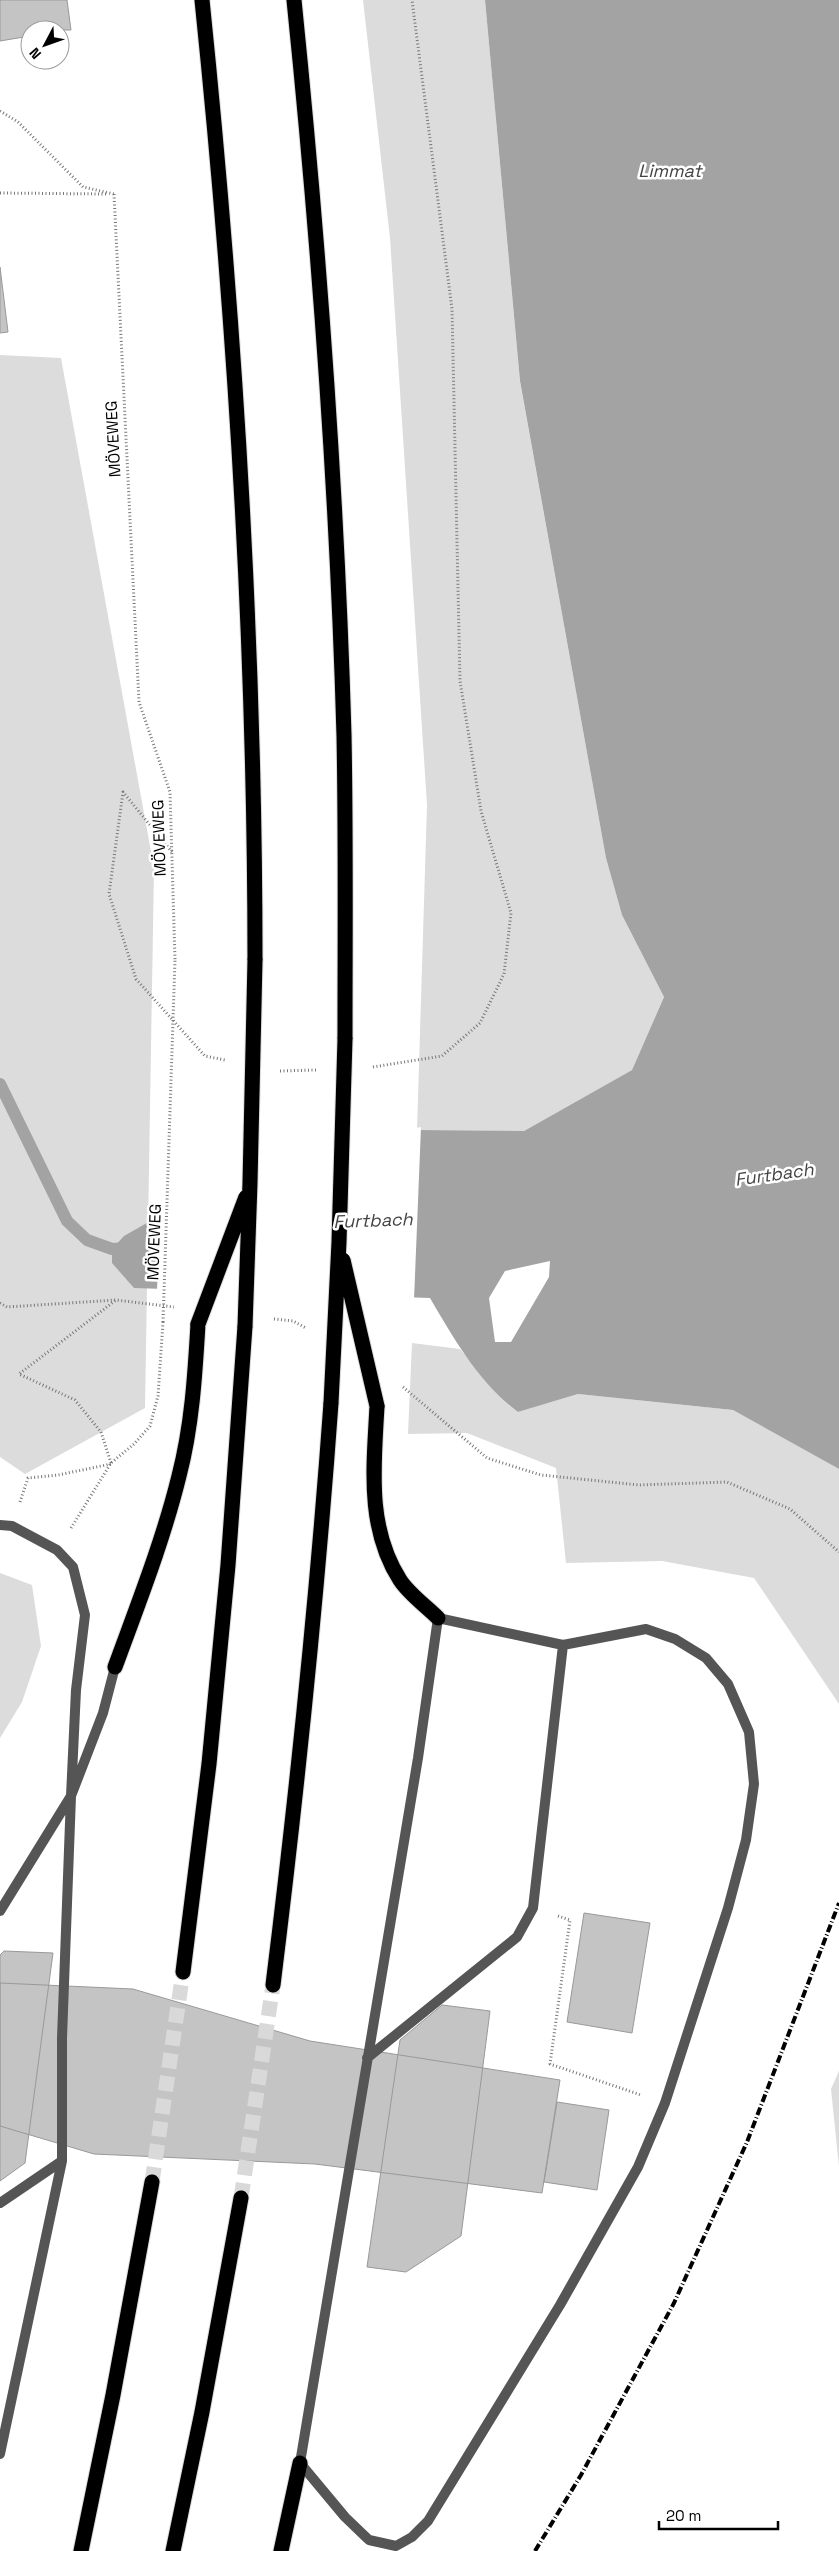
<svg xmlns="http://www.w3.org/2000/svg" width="839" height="2551" font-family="'Space Grotesk',sans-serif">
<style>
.green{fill:#dcdcdc}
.water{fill:#a3a3a3;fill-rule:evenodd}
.pier{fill:#fff}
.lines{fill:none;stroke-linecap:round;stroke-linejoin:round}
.stream{stroke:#a3a3a3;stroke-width:12}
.building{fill:#c4c4c4;stroke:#999}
.motorway-tunnel{stroke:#d9d9d9;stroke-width:15;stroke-dasharray:15 8;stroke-linecap:butt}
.motorway-casing{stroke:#dbdbdb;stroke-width:17}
.path{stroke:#777;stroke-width:3;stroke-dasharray:1 2.5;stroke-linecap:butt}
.service{stroke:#555;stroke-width:10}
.motorway{stroke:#000;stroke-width:15}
.rail{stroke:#000;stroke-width:4;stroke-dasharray:8 2.5 1 2.5;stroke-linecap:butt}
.motorway-bridge-casing{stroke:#dbdbdb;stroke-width:17;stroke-linecap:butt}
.path-bridge{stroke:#777;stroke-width:3;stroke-dasharray:1 2.5;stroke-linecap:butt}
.motorway-bridge{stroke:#000;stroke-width:15}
.labels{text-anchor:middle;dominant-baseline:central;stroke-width:5;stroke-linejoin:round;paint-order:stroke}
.street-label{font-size:16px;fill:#000;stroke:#fff}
.water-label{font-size:18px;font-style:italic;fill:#444;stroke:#fff}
</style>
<rect width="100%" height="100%" fill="#fff"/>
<path class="green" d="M363 0H485L520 382 606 858 622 915 664 997 632 1070 524 1131 417 1130 427 805 390 238Z
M0 355 61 358 154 868 145 1408 25 1474 0 1457Z
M412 1343 460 1349 504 1401 518 1412 578 1394 733 1410 839 1469V1704L754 1578 662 1561 566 1563 556 1468 467 1433 408 1434Z
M0 1573 32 1585 41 1646 22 1702 0 1738Z
M839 2071V2167L831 2089Z"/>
<path class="water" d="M485 0H839V1469L733 1410 578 1394 518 1412C479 1383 454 1339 430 1298L134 1288 112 1263V1249L124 1236 259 1159 417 1130 524 1131 632 1070 664 997 622 915 606 858 520 381ZM550 1261 549 1277 511 1342H495L489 1298 505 1271Z"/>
<path class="pier" d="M421 1127 414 1300 157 1291 160 1212 259 1157Z"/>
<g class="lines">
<path class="stream" d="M0 1084 67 1221 87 1240 112 1249 128 1248"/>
</g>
<path class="building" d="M0 0H67L71 30H30V36L0 41Z
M0 267 8 332 0 333Z
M584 1913 650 1923 632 2033 567 2022Z
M4 1951 53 1953 25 2163 0 2181V1955Z
M0 1983 133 1989 310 2041 560 2080 542 2193 315 2164 94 2154 0 2126Z
M442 2005 490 2011 461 2236 406 2272 367 2267 400 2040Z
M557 2102 609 2110 597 2190 544 2182Z"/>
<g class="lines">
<path class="motorway-tunnel" d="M152 2182 183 1972
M241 2198 273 1985"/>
<g class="motorway-casing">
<path id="motorway" d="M202 0C235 320 255 639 255 960
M294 0C319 245 337 490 344 735 346 837 345 938 345 1039
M377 1406C374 1465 366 1527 400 1580 409 1594 426 1606 438 1618
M115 1667C138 1604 163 1541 179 1476 192 1426 195 1375 198 1324
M183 1972 209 1764 228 1565 245 1326
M273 1985C297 1791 317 1598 331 1403
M81 2551 113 2395 152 2182
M173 2551 202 2412 241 2198
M281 2551 300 2463"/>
</g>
<path class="path" d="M0 111 18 122 83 187 114 194
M0 193 106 194
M114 194 139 702 170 792 175 960
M172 852 123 792 109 894 136 979 205 1056 225 1060
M373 1067 442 1056 480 1023 504 974 511 913 481 811 460 681 452 309 412 0
M280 1071 316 1070
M0 1303 7 1307 116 1300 174 1307
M274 1319 293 1321 306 1328
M403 1387 487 1458 541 1475 639 1485 727 1482 790 1509 839 1552
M111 1463 101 1432 75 1400 19 1374 116 1300
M20 1502 28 1478 58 1475 111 1464
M71 1528 111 1463 134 1444 150 1426 158 1396 163 1322
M558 1916 570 1920 550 2064 641 2095"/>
<path class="service" d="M0 1525 12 1526 57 1550 73 1567 85 1615 76 1690 71 1796 0 1911
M438 1618 563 1645 646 1629 675 1639 706 1658 728 1684 749 1732 754 1784 746 1840 728 1908 665 2103 638 2167 560 2305 428 2521 412 2537 396 2546 369 2540 345 2517 300 2463 418 1758Z
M367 2058 517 1937 533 1908 563 1645
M0 2203 62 2161
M0 2454 62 2161V2038L71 1796 103 1713 115 1667"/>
<use href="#motorway" class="motorway"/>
<path class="rail" d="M535 2551 581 2475 674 2303 747 2142 839 1903"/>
<g class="motorway-bridge-casing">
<path id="motorway-bridge" d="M343 1260 377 1406
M198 1324 246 1197
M245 1326 250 1183 255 960
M331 1403 339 1242 345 1039"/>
</g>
<path class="path-bridge" d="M163 1322 175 960"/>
<use href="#motorway-bridge" class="motorway-bridge"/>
</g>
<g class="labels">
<g class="street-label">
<text transform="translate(113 439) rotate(-93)">MÖVEWEG</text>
<text transform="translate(159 838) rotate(-92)">MÖVEWEG</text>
<text transform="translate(154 1242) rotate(-88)">MÖVEWEG</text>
</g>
<g class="water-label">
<text x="670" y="170">Limmat</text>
<text transform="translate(774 1174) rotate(-8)">Furtbach</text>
<text transform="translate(373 1220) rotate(-2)">Furtbach</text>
</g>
</g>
<g transform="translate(45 45) rotate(229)"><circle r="24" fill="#ffffff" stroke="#999999"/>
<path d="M0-4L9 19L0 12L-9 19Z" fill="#000000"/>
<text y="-8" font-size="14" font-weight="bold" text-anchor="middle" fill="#000000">N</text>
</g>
<path d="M659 2521v8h119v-8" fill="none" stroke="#000000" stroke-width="2.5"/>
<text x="666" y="2521" font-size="15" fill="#000000" stroke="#ffffff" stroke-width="4" paint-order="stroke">20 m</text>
</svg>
